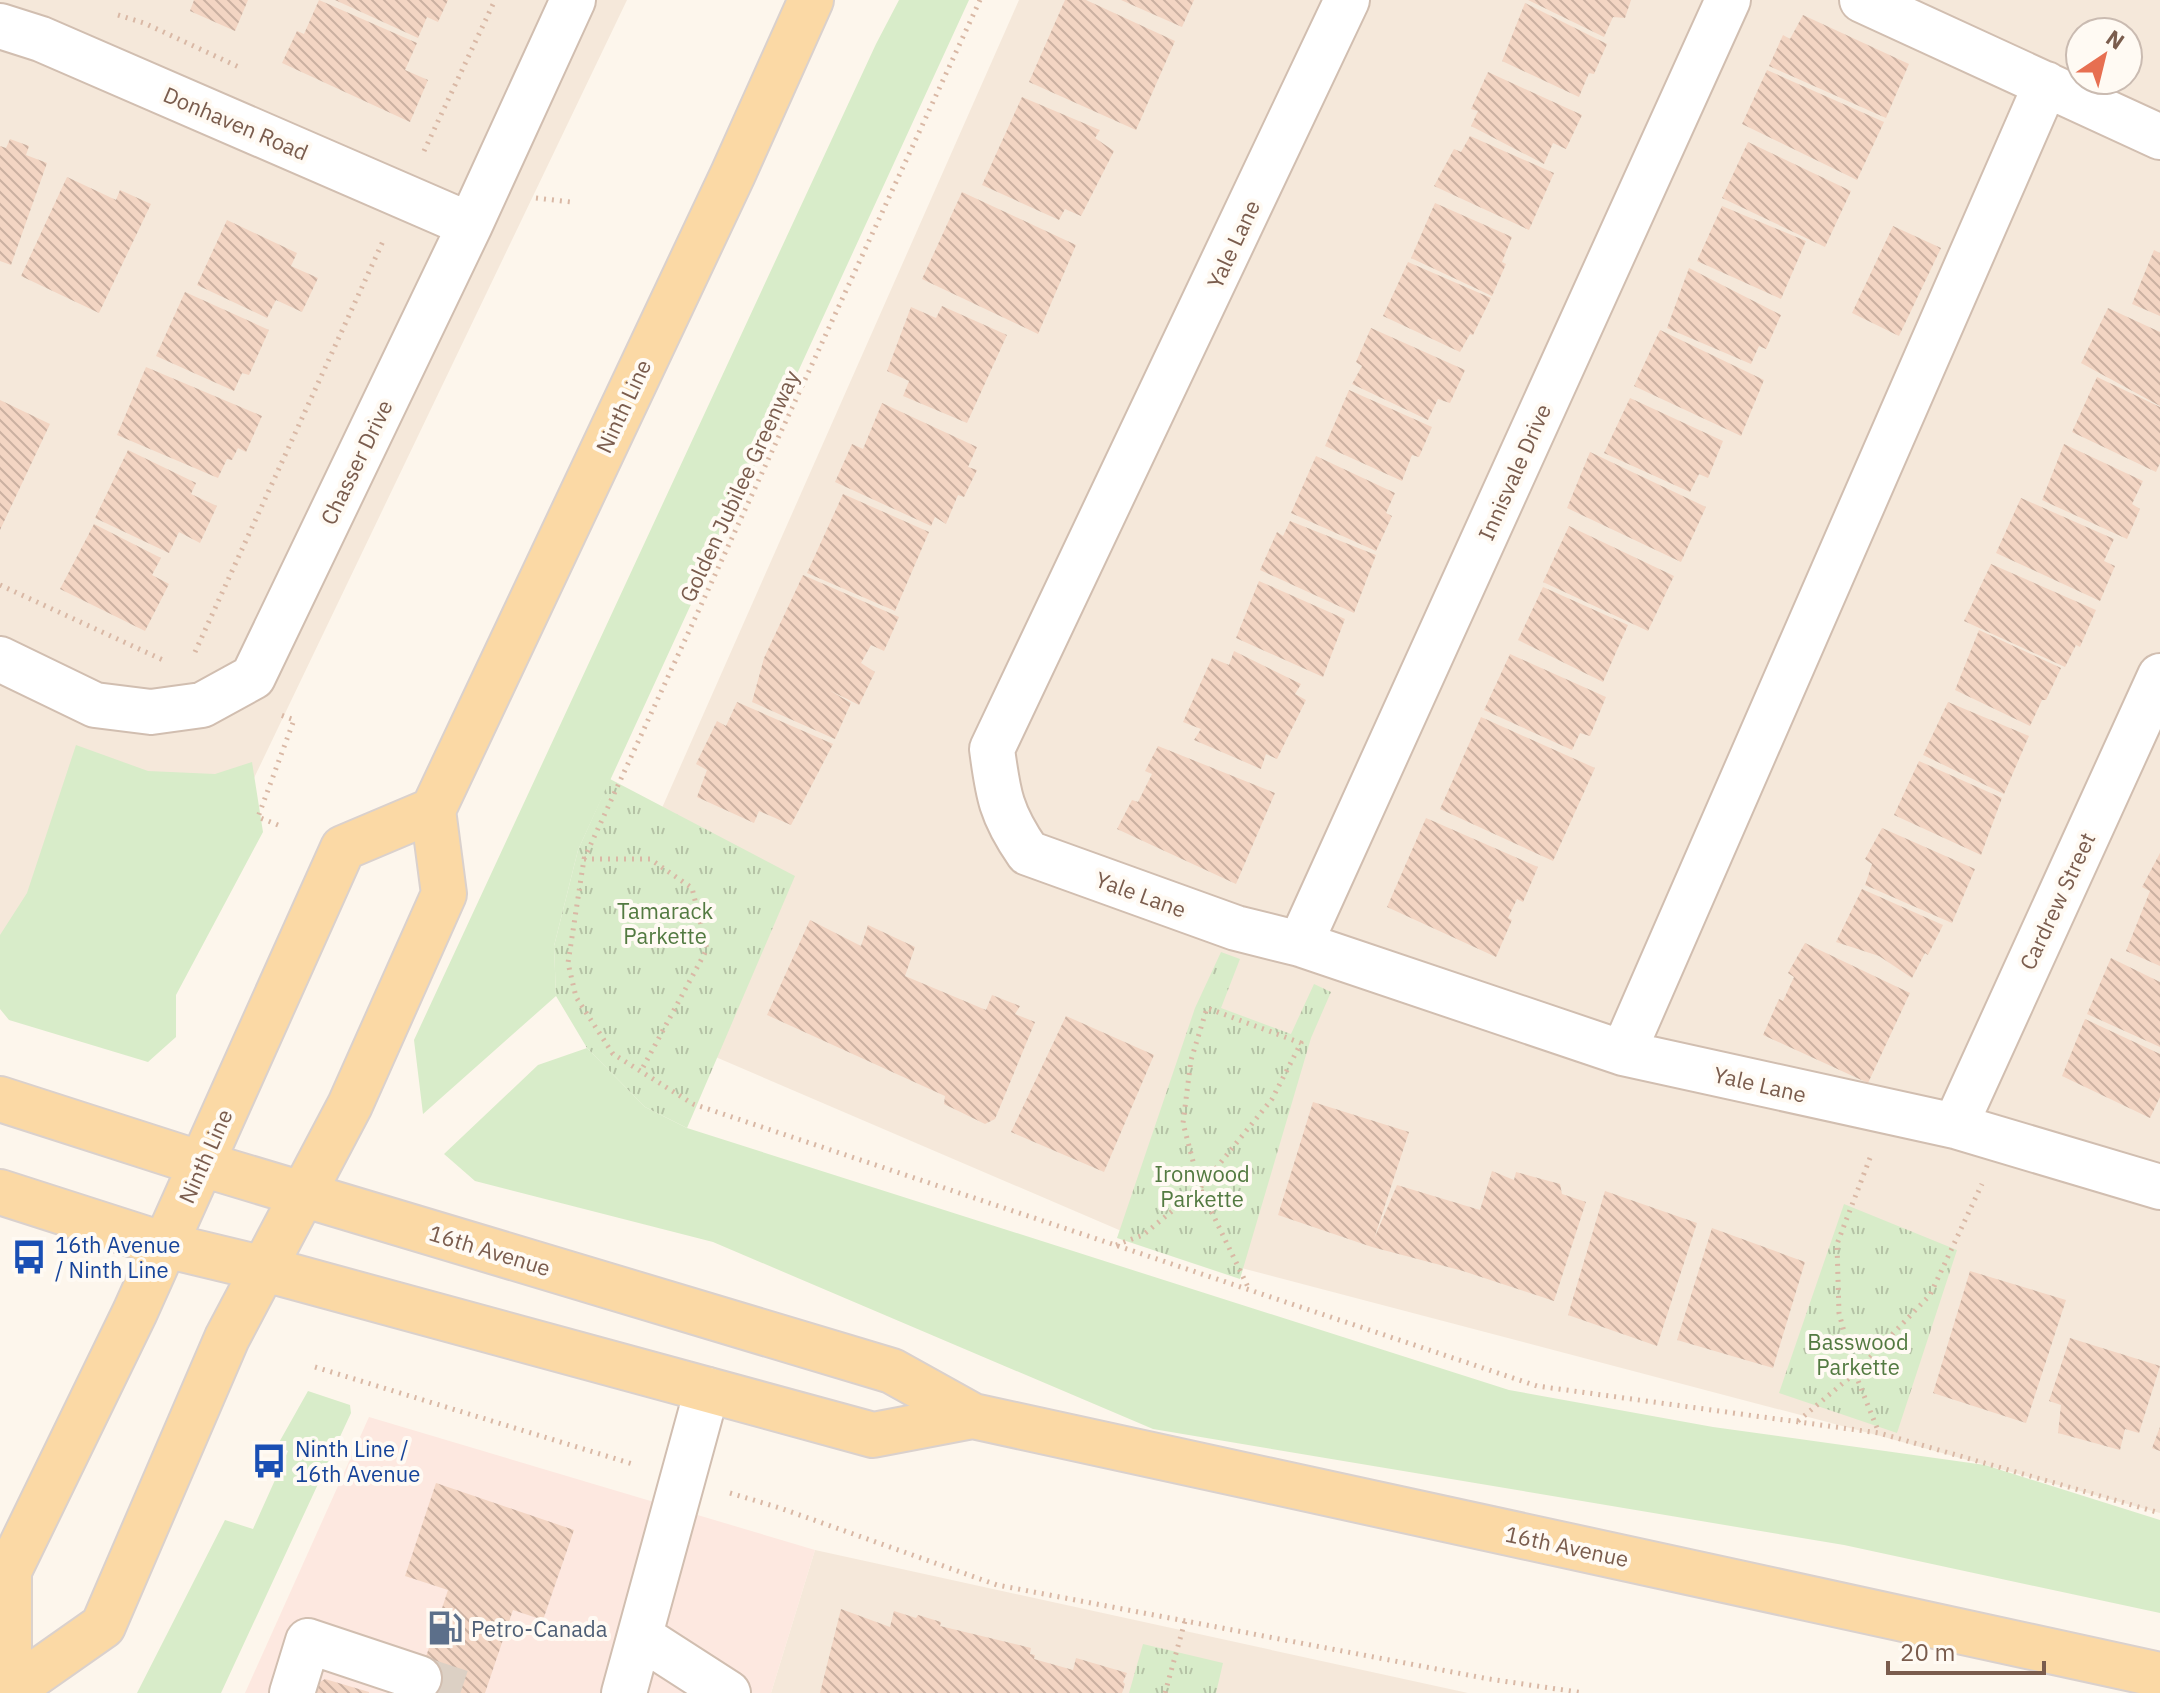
<svg xmlns="http://www.w3.org/2000/svg" width="2160" height="1693" font-family="'IBM Plex Sans',sans-serif">
<style>
.residential{fill:#f5e8da;fill-rule:evenodd}
.commercial{fill:#fde8e0}
.green{fill:#d8ecc9}
.park{fill:url(#park-tufts)}
.building{fill:url(#building-back-hatch)}
.lines{fill:none;stroke-linecap:round;stroke-linejoin:round}
.minor-tunnel{stroke:#dcd0c4;stroke-width:44;stroke-dasharray:44 22;stroke-linecap:butt}
.minor-casing{stroke:#d1beb0;stroke-width:48}
.major-casing{stroke:#dad1cd;stroke-width:48}
.path{stroke:#d9b8a5;stroke-width:5;stroke-dasharray:2 6;stroke-linecap:butt}
.minor{stroke:#fff;stroke-width:44}
.major{stroke:#fbd9a5;stroke-width:44}
.labels{text-anchor:middle;dominant-baseline:central;stroke-width:8;stroke-linejoin:round;paint-order:stroke}
.street-label{font-size:22px;fill:#7a5c4d;stroke:#fffaf3}
.park-label{font-size:22px;fill:#537a41;stroke:#fffaf3}
.transit-label{font-size:22px;fill:#164399;stroke:#fffaf3;text-anchor:start}
.service-label{font-size:22px;fill:#4e5e75;stroke:#fffaf3;text-anchor:start}
</style>
<defs>
<pattern id="park-tufts" width="24" height="20" patternUnits="userSpaceOnUse" patternTransform="scale(2)"><rect width="24" height="20" fill="#d8ecc9"/><path d="M3 7l-1-3M5 7V3M7 7l1-3M15 17l-1-3M17 17v-4M19 17l1-3" fill="none" stroke="#b4c2a5"/></pattern>
<pattern id="building-back-hatch" width="6" height="6" patternUnits="userSpaceOnUse" patternTransform="scale(2)"><rect width="6" height="6" fill="#f3d5c3"/><path d="M-1 5l2 2M0 0l6 6M5-1l2 2" fill="none" stroke="#cab0a1"/></pattern>
</defs>
<rect width="100%" height="100%" fill="#fdf6ec"/>
<path class="residential" d="M0 0H627L127 1043 0 998Z
M1019 0H2160V1513L1884 1437 1154 1245 578 998ZM2080 32H2128V80H2080Z
M815 1550 1468 1693H771Z"/>
<path class="commercial" d="M369 1417 815 1550 771 1693H245Z"/>
<path class="green" d="M899 0H969L578 850 554 946 556 996 423 1114 414 1040 876 44Z
M76 745 148 771 215 774 252 762 263 832 176 995V1037L148 1062 9 1020 0 1009V935L27 893Z
M587 1048 645 1107 687 1128 1509 1390 1713 1427 1985 1465 2160 1520V1613L1844 1545 1153 1429 713 1242 475 1181 444 1154 538 1065Z
M308 1391 350 1405 351 1413 221 1693H137L225 1520 253 1529 288 1451 277 1446Z"/>
<path class="park" d="M610 779 795 876 687 1128 645 1107 587 1048 556 996 554 946 578 850Z
M1221 952 1240 959 1221 1008 1291 1034 1314 984 1331 992 1311 1038 1240 1279 1117 1238 1195 1008Z
M1844 1204 1957 1250 1897 1433 1779 1393Z
M1143 1644 1223 1663 1216 1693H1129Z"/>
<path class="building" d="M194 0H248L235 31 190 11Z
M319 0 417 43 405 70 428 80 410 122 282 63 297 31 304 34Z
M335 0H448L438 22 427 17 418 38Z
M1065 0H1086L1175 41 1136 130 1029 82Z
M1121 0H1194L1182 27Z
M1528 0H1631L1625 18 1613 17 1604 37Z
M1525 3 1607 44 1594 74 1589 73 1579 97 1502 61Z
M1803 15 1909 64 1886 118 1769 66 1783 35 1790 39Z
M1767 70 1884 122 1857 180 1742 124Z
M1488 72 1582 115 1566 149 1553 143 1544 164 1471 126 1478 111 1471 109Z
M1022 97 1100 130 1095 138 1114 151 1081 216 1065 209 1059 220 982 185Z
M1470 136 1554 173 1529 230 1434 186 1454 149 1461 152Z
M10 139 29 146 26 155 47 163 11 265 0 261V146L6 148Z
M1748 142 1851 191 1825 247 1722 198Z
M67 177 116 200 120 190 151 204 99 313 21 276Z
M962 192 1076 245 1038 334 922 279Z
M1435 203 1512 237 1502 262 1506 264 1492 296 1411 258Z
M1722 206 1806 241 1781 299 1697 261Z
M227 220 297 253 291 266 318 278 302 312 276 300 267 318 197 285Z
M1893 226 1941 248 1899 336 1852 313Z
M2154 250 2160 253V316L2132 304Z
M1408 262 1491 298 1473 335 1470 334 1460 352 1383 316Z
M1689 268 1781 315 1766 349 1759 346 1751 364 1667 328Z
M185 292 269 330 249 375 242 373 234 391 156 356Z
M942 306 1007 335 967 423 903 396 909 381 887 371 911 307 936 318Z
M2108 308 2160 332V406L2081 363Z
M1371 328 1465 370 1450 403 1438 399 1428 420 1352 384 1362 366 1356 362Z
M1660 330 1764 380 1741 436 1634 386Z
M146 367 262 416 246 452 238 448 232 460 227 459 218 478 117 435Z
M2097 377 2160 407V463L2156 472 2072 432Z
M1349 390 1432 427 1419 457 1412 455 1402 481 1325 446Z
M1630 398 1723 441 1708 478 1699 474 1690 492 1604 453Z
M0 400 50 424 0 530Z
M882 403 977 447 968 467 977 470 964 497 958 495 946 524 935 517 931 526 835 482 852 444 863 449Z
M2064 444 2143 481 2132 504 2140 509 2127 539 2042 500Z
M128 450 196 483 191 494 217 506 200 543 179 532 169 553 95 518Z
M1590 452 1706 507 1681 562 1567 508Z
M1316 456 1395 493 1386 513 1392 516 1376 551 1291 513Z
M843 494 929 532 895 611 807 573Z
M2021 498 2114 539 2104 561 2115 566 2100 601 1996 553Z
M1290 521 1376 555 1354 613 1260 570 1277 532 1283 536Z
M94 524 161 558 152 575 169 584 145 631 60 589Z
M1569 526 1674 576 1648 631 1543 582Z
M1991 564 2096 610 2080 647 2076 645 2065 667 1964 621Z
M803 575 899 617 884 651 871 645 861 663 875 672 859 705 829 690 851 703 835 739 752 702 764 658Z
M1259 581 1345 619 1323 677 1236 638Z
M1543 587 1628 625 1603 682 1518 640Z
M1979 630 2061 668 2046 700H2042L2030 726 1955 690Z
M1234 651 1301 684 1295 694 1306 700 1277 759 1266 754 1261 769 1194 740 1201 729 1183 722 1212 658 1229 665Z
M1510 654 1606 697 1590 736 1580 733 1572 750 1484 710Z
M737 702 833 744 791 825 759 811 754 823 697 797 707 770 696 764 717 721 726 726Z
M1948 702 2029 736 2004 794 1923 755Z
M1481 717 1595 768 1553 861 1440 809Z
M1158 746 1275 793 1236 884 1117 829 1132 800 1138 802 1152 774 1145 771Z
M1919 761 2002 798 1981 855 1894 815Z
M1426 818 1538 867 1523 902 1517 899 1508 918 1512 920 1496 957 1387 907Z
M1882 828 1975 869 1952 923 1865 885 1872 864 1865 859Z
M2160 853V966L2126 951 2150 891 2142 887Z
M1862 889 1943 925 1928 955 1925 953 1912 978 1879 956 1836 942Z
M810 920 861 946 868 925 915 947 905 976 986 1010 992 995 1020 1006 1015 1014 1035 1022 995 1119 985 1124 944 1104 945 1096 767 1015Z
M1805 943 1910 993 1868 1083 1763 1035 1779 999 1783 1001 1794 977 1788 973Z
M2111 958 2160 982V1047L2087 1014Z
M1066 1016 1154 1055 1104 1172 1011 1132Z
M2085 1019 2160 1054V1097L2150 1118 2062 1076Z
M1313 1102 1409 1132 1374 1239 1397 1185 1480 1210 1492 1171 1514 1180 1516 1172 1560 1184 1562 1194 1586 1202 1554 1301 1463 1271 1372 1247 1278 1215Z
M1605 1191 1697 1223 1657 1346 1568 1315Z
M1712 1228 1805 1262 1773 1368 1677 1340Z
M1970 1271 2066 1300 2026 1423 1933 1393Z
M2070 1338 2160 1366 2139 1433 2125 1429 2120 1450 2058 1433 2061 1405 2049 1401Z
M2160 1427V1451L2152 1448Z
M436 1483 574 1530 543 1620 513 1610 485 1693H414L448 1590 405 1576Z
M841 1609 890 1627 894 1611 916 1618 918 1615 941 1622 940 1626 1031 1648 1030 1654 1035 1655 1034 1659 1073 1670 1076 1658 1127 1673 1123 1682 1125 1684 1122 1693H820Z
M325 1679 369 1692V1693H307L315 1685Z"/>
<g class="lines">
<path class="minor-tunnel" d="M419 1678 464 1693"/>
<g class="minor-casing">
<path id="minor" d="M1347 0 992 749C998 795 1001 814 1028 853L1236 928 1300 944 1623 1053 1955 1126 2160 1187
M1862 0 2160 137
M0 26 41 39 470 225
M0 659 95 705 151 712 202 705 253 677 470 225 573 0
M1300 944 1728 0
M1623 1053 2046 84
M1955 1126 2160 676
M641 1637 728 1693
M292 1693 308 1641 419 1678
M624 1693 707 1390"/>
</g>
<g class="major-casing">
<path id="major" d="M0 1099 202 1164 892 1371 973 1416 2160 1675
M0 1192 165 1245 265 1269 873 1435 973 1416
M9 1692 103 1626 227 1338 350 1105 444 894 433 810 733 174 811 0
M9 1693V1571L135 1312 343 848 433 810"/>
</g>
<path class="path" d="M980 0 584 859 568 963 576 997 613 1054 693 1104 1537 1386 1879 1433 2160 1513
M118 15 144 23 241 68
M424 151 495 0
M536 198 571 202
M0 585 163 660
M195 652 384 239
M278 825 258 817 294 720 281 715
M584 859H650L692 888 707 949 641 1071
M1870 1158 1837 1244 1839 1313 1855 1373 1879 1433
M1116 1245 1143 1235 1200 1188 1272 1099 1301 1043 1207 1008 1191 1060 1183 1123 1200 1188 1249 1289
M315 1367 636 1465
M1798 1421 1855 1373 1930 1295 1982 1184
M730 1493 780 1508 997 1585 1489 1679 1584 1693
M1165 1693 1185 1621"/>
<use href="#minor" class="minor"/>
<use href="#major" class="major"/>
</g>
<defs>
<g id="bus-bare" transform="scale(2.76)"><path d="M-5-6H5V4H4V6H2V4H-2V6H-4V4H-5ZM-3.5-4V0h7V-4ZM-3.5 1.2v1.5H-2V1.2ZM2 1.2v1.5H3.5V1.2Z" fill="#1a4fb4" stroke="#fffaf3" stroke-width="2.5" paint-order="stroke"/></g>
<g id="fuel-bare" transform="scale(2.76)"><path d="M-5.5-6h7V0h2V4h1.3V-2.5L3-4.5l.8-.8L6-3V5H2.5V1h-1V6h-7ZM-4.2-4.7v3.2H.2V-4.7Z" fill="#5c6f8a" stroke="#fffaf3" stroke-width="2.5" paint-order="stroke"/></g>
</defs>
<g fill-rule="evenodd">
<use href="#bus-bare" x="29" y="1257"/>
<use href="#bus-bare" x="269" y="1461"/>
<use href="#fuel-bare" x="445" y="1628"/>
</g>
<g class="labels">
<g class="street-label">
<text transform="translate(236 123) rotate(23)">Donhaven Road</text>
<text transform="translate(1233 244) rotate(-65)">Yale Lane</text>
<text transform="translate(623 406) rotate(-65)">Ninth Line</text>
<text transform="translate(356 462) rotate(-64)">Chasser Drive</text>
<text transform="translate(1514 472) rotate(-66)">Innisvale Drive</text>
<text transform="translate(739 486) rotate(-65)">Golden Jubilee Greenway</text>
<text transform="translate(1141 894) rotate(20)">Yale Lane</text>
<text transform="translate(2057 901) rotate(-65)">Cardrew Street</text>
<text transform="translate(1760 1084) rotate(13)">Yale Lane</text>
<text transform="translate(205 1156) rotate(-66)">Ninth Line</text>
<text transform="translate(490 1250) rotate(17)">16th Avenue</text>
<text transform="translate(1567 1546) rotate(12)">16th Avenue</text>
</g>
<g class="park-label">
<text x="665" y="910">Tamarack<tspan x="665" dy="25">Parkette</tspan></text>
<text x="1202" y="1173">Ironwood<tspan x="1202" dy="25">Parkette</tspan></text>
<text x="1858" y="1341">Basswood<tspan x="1858" dy="25">Parkette</tspan></text>
</g>
<g class="transit-label">
<text x="55" y="1244">16th Avenue<tspan x="55" dy="25">/ Ninth Line</tspan></text>
<text x="295" y="1448">Ninth Line /<tspan x="295" dy="25">16th Avenue</tspan></text>
</g>
<g class="service-label">
<text x="471" y="1628">Petro-Canada</text>
</g>
</g>
<g transform="translate(2104 56) rotate(35)"><circle r="38" fill="#fffaf3" stroke="#cabbb1" stroke-width="2"/>
<path d="M0-6L14 30L0 20L-14 30Z" fill="#e76f51"/>
<text y="-12" font-size="22" font-weight="bold" text-anchor="middle" fill="#7a5c4d">N</text>
</g>
<path d="M1888 1661v12h156v-12" fill="none" stroke="#7a5c4d" stroke-width="4"/>
<text x="1900" y="1661" font-size="24" fill="#7a5c4d" stroke="#fffaf3" stroke-width="6" paint-order="stroke">20 m</text>
</svg>
